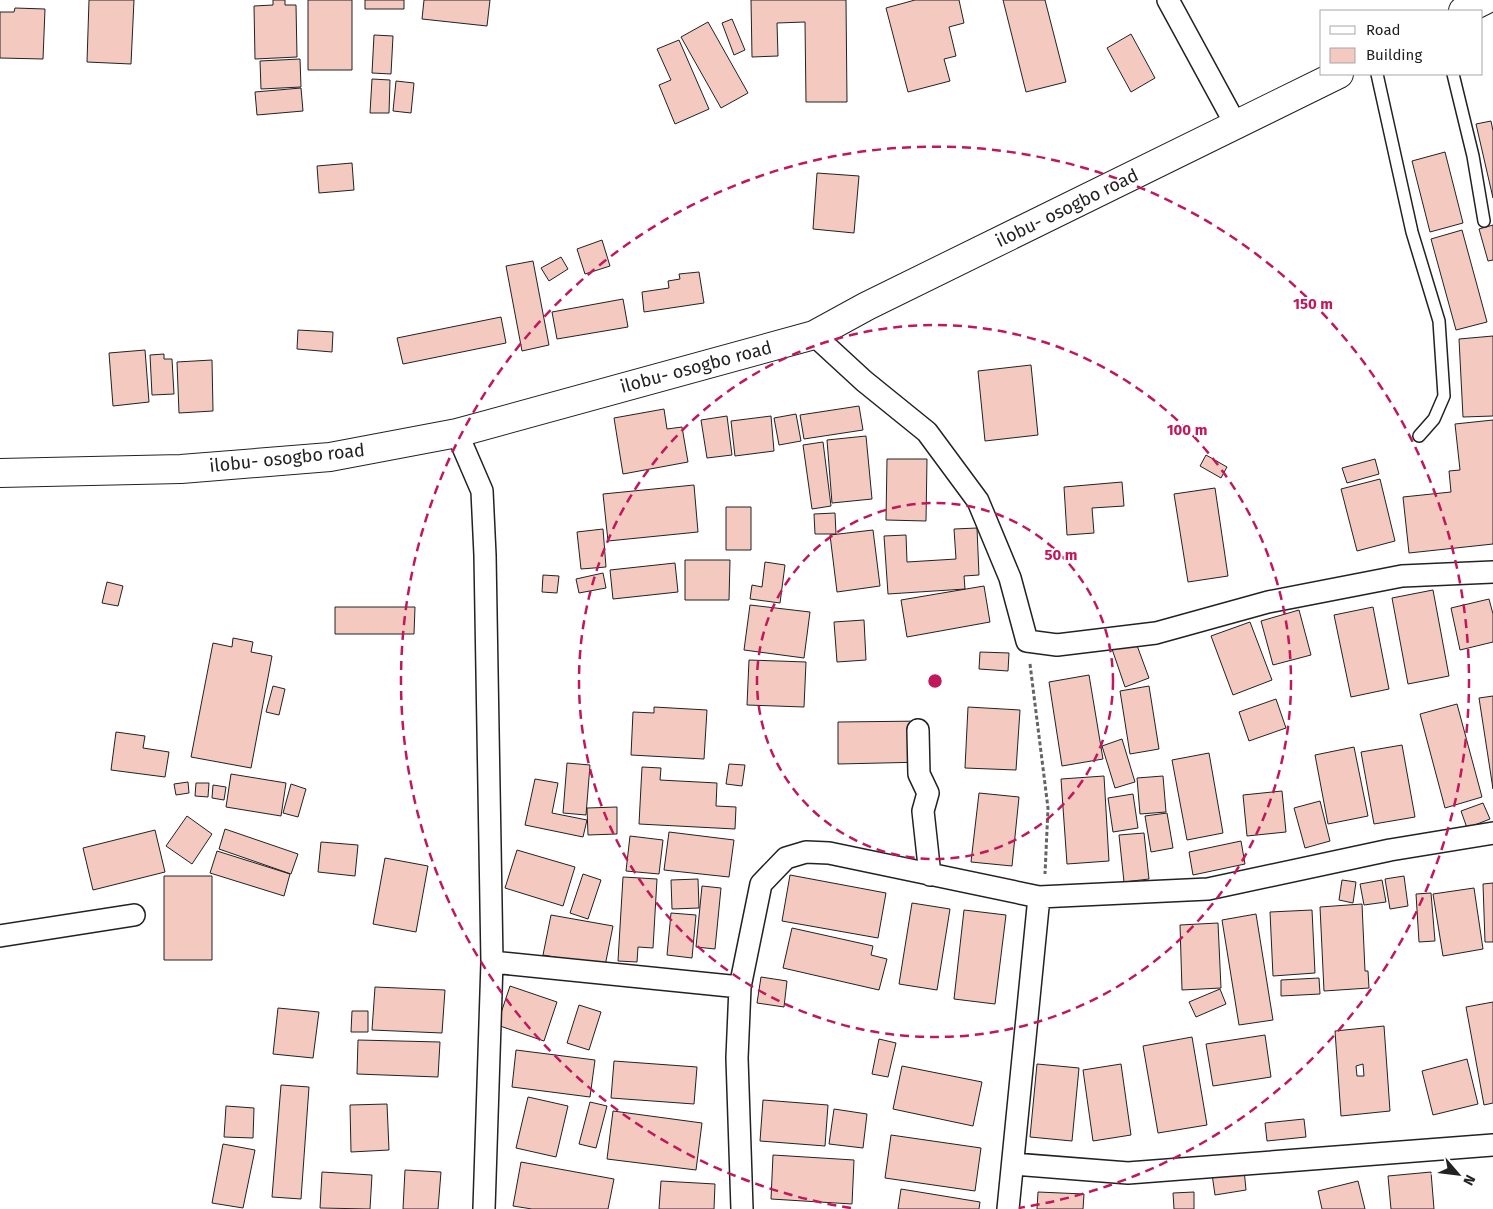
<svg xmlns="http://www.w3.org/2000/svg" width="1493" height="1209" font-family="'Fira Sans',sans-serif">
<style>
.building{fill:#f3c9c0;stroke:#222;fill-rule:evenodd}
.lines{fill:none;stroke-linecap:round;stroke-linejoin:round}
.lane-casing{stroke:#222;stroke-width:14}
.street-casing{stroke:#222;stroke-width:24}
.primary-casing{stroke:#222;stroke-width:30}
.path{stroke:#646464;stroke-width:3;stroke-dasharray:4 2.5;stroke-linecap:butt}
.lane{stroke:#fff;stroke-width:11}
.street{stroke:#fff;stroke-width:21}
.primary{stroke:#fff;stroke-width:28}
.ring{fill:none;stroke:#c2185b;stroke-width:2.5;stroke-dasharray:9 6}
.labels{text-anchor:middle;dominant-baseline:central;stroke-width:4;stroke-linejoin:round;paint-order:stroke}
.street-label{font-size:18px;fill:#222;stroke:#fff}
.centre{fill:#c2185b;stroke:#fff;stroke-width:2.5}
.ring-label{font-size:15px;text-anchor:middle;font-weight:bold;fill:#c2185b;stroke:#fff;stroke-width:4;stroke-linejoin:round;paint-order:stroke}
</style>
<rect width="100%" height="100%" fill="#fff"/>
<path class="building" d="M89 0H134L131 64 87 62Z
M273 0H285V5H296L297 57 255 59 254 6 273 5Z
M308 0H352V70H308Z
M365 0H404V9H365Z
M424 0H490L487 26 422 19Z
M751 0H846L847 102H806L805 22 777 23 778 56 752 57Z
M915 0H959L964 23 949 27 956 56 944 59 950 81 908 92 886 8Z
M1003 0H1045L1066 82 1026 92Z
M15 8 45 9 43 59 0 58V12H14Z
M732 19 745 50 734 55 722 23Z
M708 22 748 93 721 108 681 37Z
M1131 34 1155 78 1131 92 1107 48Z
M374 35 393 36 391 74 372 73Z
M679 40 709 109 675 124 659 85 671 80 657 49Z
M300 59 301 87 261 89 260 61Z
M372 79 390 80 389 113H370Z
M396 81 414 83 411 113 393 111Z
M301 88 303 111 257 115 255 92Z
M1491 121 1493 131V198L1476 124Z
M1445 152 1463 223 1430 232 1412 161Z
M352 163 354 190 319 193 317 166Z
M817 173 859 176 854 233 813 229Z
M1493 225V260L1488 261 1479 229Z
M1462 230 1487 322 1456 330 1431 239Z
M602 240 610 266 585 274 577 249Z
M561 257 568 269 549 281 541 268Z
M533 261 549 345 522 351 506 266Z
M699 272 704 303 644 312 642 292 669 288 668 281 680 279 679 274Z
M623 299 628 327 557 339 552 312Z
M501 317 506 343 403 364 397 338Z
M298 330 333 332 332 352 297 349Z
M1493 336V416L1463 417 1459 339Z
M145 350 149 402 113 406 109 353Z
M164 354V359H172L174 394 152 395 150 355Z
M212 360 213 411 179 413 177 362Z
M1031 365 1038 435 985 441 978 371Z
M859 406 863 430 804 439 800 415Z
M664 409 667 429 682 427 688 462 623 474 614 418Z
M796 414 801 441 779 445 774 418Z
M727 416 732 455 707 458 701 420Z
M771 416 774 451 735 456 731 421Z
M1493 420V544L1409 553 1403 497 1451 492 1449 471 1460 470 1455 424Z
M866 436 872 499 832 503 827 440Z
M823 442 831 506 812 509 803 445Z
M1206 455 1227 467 1221 478 1200 466Z
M887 459H927L926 521 886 520Z
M1375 459 1379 474 1347 483 1342 468Z
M1380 479 1395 541 1357 551 1341 489Z
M1122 482 1124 506 1092 508 1094 533 1067 535 1064 487Z
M694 485 698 532 608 541 603 494Z
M1215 488 1228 576 1188 582 1174 494Z
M726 507H751V550H726Z
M835 513 836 534H815L814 514Z
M977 528 979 575 964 576 965 589 888 594 884 536 906 535 907 562 956 559 954 529Z
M603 529 606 567 581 569 577 532Z
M873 530 880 586 837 592 830 535Z
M685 560H730L729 600H685Z
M765 562 785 565 780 603 750 599 752 585 762 587Z
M675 563 678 592 613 599 610 570Z
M603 573 606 588 579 593 576 579Z
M543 575 559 576 557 593 542 592Z
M107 582 123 586 118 606 102 603Z
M984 586 990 622 907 637 901 600Z
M1433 590 1449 676 1408 684 1392 598Z
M1489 599 1493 614V642L1460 650 1451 608Z
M750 605 810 612 804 658 744 650Z
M335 607H415L414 634H335Z
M1373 607 1389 689 1351 697 1334 615Z
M1299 610 1311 655 1273 665 1261 621Z
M864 620 866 660 837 662 834 622Z
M1250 622 1272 680 1233 695 1211 636Z
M233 638 253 642 251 652 272 656 251 768 191 757 213 643 232 647Z
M1135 640 1149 678 1125 687 1112 649Z
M980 652 1009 653 1008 671 979 669Z
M749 660 806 662 804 707 747 705Z
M1089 675 1103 759 1062 766 1049 682Z
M273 686 285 689 279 715 266 712Z
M1149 686 1159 749 1130 754 1120 691Z
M1493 696V789L1479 698Z
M1276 699 1286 728 1249 741 1239 712Z
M1457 704 1482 797 1445 808 1420 714Z
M654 707 707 710 704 759 631 755 633 712 654 713Z
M968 707 1020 710 1016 770 965 768Z
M925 721V762L838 764V722Z
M116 732 145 736 143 748 169 752 165 777 111 770Z
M1122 739 1135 782 1115 788 1102 746Z
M1402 745 1415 817 1374 824 1361 752Z
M1354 747 1368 816 1328 824 1315 755Z
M1209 753 1223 833 1187 840 1172 760Z
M567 763 590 765 586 815 563 813Z
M729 764 745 765 742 786 726 784Z
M642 767 661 768 660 780 717 783 716 806 736 807 735 829 639 824Z
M231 774 286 783 281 816 226 807Z
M1104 776 1109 861 1067 864 1061 779Z
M1163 776 1166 812 1140 814 1137 778Z
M535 779 558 783 552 813 587 820 583 837 525 825Z
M188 782 189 793 176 795 174 784Z
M196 783H209L208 797 195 796Z
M291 784 306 789 298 817 283 813Z
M213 785 226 787 224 800 212 798Z
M1282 791 1286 832 1247 836 1243 795Z
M979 793 1019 797 1012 866 971 862Z
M1133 794 1138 828 1113 832 1108 798Z
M1320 801 1330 841 1305 848 1294 808Z
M1483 803 1490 819 1467 828 1461 811Z
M617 807V834L588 835 587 808Z
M1167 813 1173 848 1151 852 1145 816Z
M187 816 212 834 192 864 166 846Z
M225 829 298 854 291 874 219 849Z
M155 830 165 872 93 890 83 848Z
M669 832 734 840 729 877 664 870Z
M1144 833 1149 879 1124 882 1119 835Z
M630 836 663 840 659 874 626 871Z
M1241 841 1245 864 1193 875 1189 852Z
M321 842 358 845 355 876 318 872Z
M517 850 575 867 563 906 505 888Z
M217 851 290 874 284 896 210 873Z
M385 858 428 866 416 932 373 924Z
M583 874 601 880 588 919 570 913Z
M790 875 886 893 878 938 782 921Z
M164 876H212V960H164Z
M1404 876 1408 906 1390 909 1385 879Z
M623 877 657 879 653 948 638 947 637 962 618 961Z
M698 879 699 908 672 909 671 880Z
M1342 880 1356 882 1353 903 1339 900Z
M1382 880 1386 902 1364 905 1360 884Z
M1493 883V942H1485L1483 884Z
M702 886 721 888 715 949 696 947Z
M1474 888 1483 949 1443 956 1433 894Z
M1431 893 1435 941 1419 942 1416 894Z
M912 903 950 909 937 990 899 984Z
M1362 904 1365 971H1368L1369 988 1324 991 1320 907Z
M964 910 1006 915 995 1004 954 999Z
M1312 910 1315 973 1273 976 1270 912Z
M671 913 696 915 692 958 667 955Z
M1256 914 1273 1020 1239 1025 1222 920Z
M551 915 613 926 605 966 543 955Z
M1218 923 1221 988 1182 990 1180 925Z
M792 928 873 946 871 955 887 959 879 990 783 968Z
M761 977 787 981 784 1007 757 1003Z
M1319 978 1320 994 1281 996V980Z
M510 986 557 1002 544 1041 497 1025Z
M375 987 445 990 442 1033 372 1030Z
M1220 989 1226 1004 1196 1017 1189 1002Z
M1493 1002V1103L1484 1105 1466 1007Z
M579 1005 601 1012 589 1050 567 1043Z
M278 1008 319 1012 313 1058 273 1054Z
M352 1011H368V1032H351Z
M1384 1026 1390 1111 1341 1116 1335 1031ZM1363 1064 1364 1076H1357L1356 1066Z
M1265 1035 1271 1077 1213 1086 1206 1044Z
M1192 1037 1207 1125 1158 1133 1143 1046Z
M879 1039 896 1043 888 1077 872 1074Z
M358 1040 440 1042 438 1077 357 1074Z
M516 1050 595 1060 590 1097 512 1087Z
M1467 1059 1478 1104 1433 1115 1422 1071Z
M614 1061 697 1067 694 1104 611 1098Z
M1037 1064 1079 1068 1072 1141 1030 1137Z
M1121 1064 1131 1135 1093 1141 1083 1070Z
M902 1066 982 1082 973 1126 893 1109Z
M281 1085 309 1087 301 1199 272 1197Z
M528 1097 568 1106 556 1157 516 1148Z
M763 1100 828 1105 825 1146 760 1141Z
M590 1102 607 1106 596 1148 579 1144Z
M387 1104 389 1150 351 1152 350 1105Z
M226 1106 254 1108 253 1138 224 1137Z
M834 1109 867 1114 863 1148 829 1144Z
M613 1111 702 1123 696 1170 607 1159Z
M1304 1119 1306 1137 1267 1141 1265 1123Z
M891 1135 981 1148 975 1191 885 1178Z
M223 1144 255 1150 243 1208 212 1203Z
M773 1155 854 1160 852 1204 771 1199Z
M521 1162 614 1179 608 1209H532L513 1206Z
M1244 1169 1246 1190 1215 1195 1212 1174Z
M405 1170 441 1172 438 1209H403Z
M322 1172 372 1175 370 1209 320 1208Z
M1431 1172 1434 1209H1391L1388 1176Z
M661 1181 715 1184 714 1209H659Z
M1358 1181 1365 1209H1322L1318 1191Z
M901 1189 980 1202 979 1209H898Z
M1038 1192 1084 1194 1083 1209H1037Z
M1194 1192V1209H1174L1173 1193Z"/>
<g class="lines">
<g class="lane-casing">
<path id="lane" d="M1377 74 1412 232 1439 321 1444 396 1434 419 1419 436
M1453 74 1473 156 1484 221"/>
</g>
<g class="street-casing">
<path id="street" d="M1168 0 1236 125
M814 335 864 381 927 432 978 501 1010 578 1027 641 1057 645 1156 633 1268 602 1402 576 1493 572
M457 433 482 491 485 555 492 962 484 1209
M918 730 919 774 928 793 923 811 930 875
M0 936 134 915
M492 962 740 987 761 884 786 858 806 852 829 853 1039 897 1208 889 1390 850 1493 833
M740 987 737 1058 742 1209
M1014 1164 1128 1173 1493 1145
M1008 1209 1039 897"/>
</g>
<g class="primary-casing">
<path id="primary" d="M1463 11 1485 0
M0 473 181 469 330 457 457 433 814 335 867 306 1339 74"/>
</g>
<path class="path" d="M1030 664 1048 808 1045 874"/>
<use href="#lane" class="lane"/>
<use href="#street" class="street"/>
<use href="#primary" class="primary"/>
</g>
<g class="ring">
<circle cx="935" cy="681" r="178"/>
<circle cx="935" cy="681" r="356"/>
<path d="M851 1208A534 534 0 1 1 1019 1208"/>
</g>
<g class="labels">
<g class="street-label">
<text transform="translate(1067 208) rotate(-26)">ilobu- osogbo road</text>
<text transform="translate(696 367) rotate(-15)">ilobu- osogbo road</text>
<text transform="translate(287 458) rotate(-6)">ilobu- osogbo road</text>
</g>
</g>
<circle cx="935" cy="681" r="8" class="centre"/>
<g class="ring-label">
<text x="1313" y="309">150 m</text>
<text x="1187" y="435">100 m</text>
<text x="1061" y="560">50 m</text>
</g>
<rect x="1320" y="10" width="162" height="65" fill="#ffffff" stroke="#a7a7a7"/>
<rect x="1330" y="26" width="25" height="8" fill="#ffffff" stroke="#a7a7a7"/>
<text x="1366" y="35" font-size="15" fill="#222222">Road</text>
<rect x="1330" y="48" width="25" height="15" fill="#f3c9c0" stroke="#a7a7a7"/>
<text x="1366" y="60" font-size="15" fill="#222222">Building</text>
<g transform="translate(1458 1174) rotate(118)" stroke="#ffffff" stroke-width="4" paint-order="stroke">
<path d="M0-4L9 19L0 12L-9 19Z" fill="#222222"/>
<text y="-8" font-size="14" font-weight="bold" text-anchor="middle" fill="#222222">N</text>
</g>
</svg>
